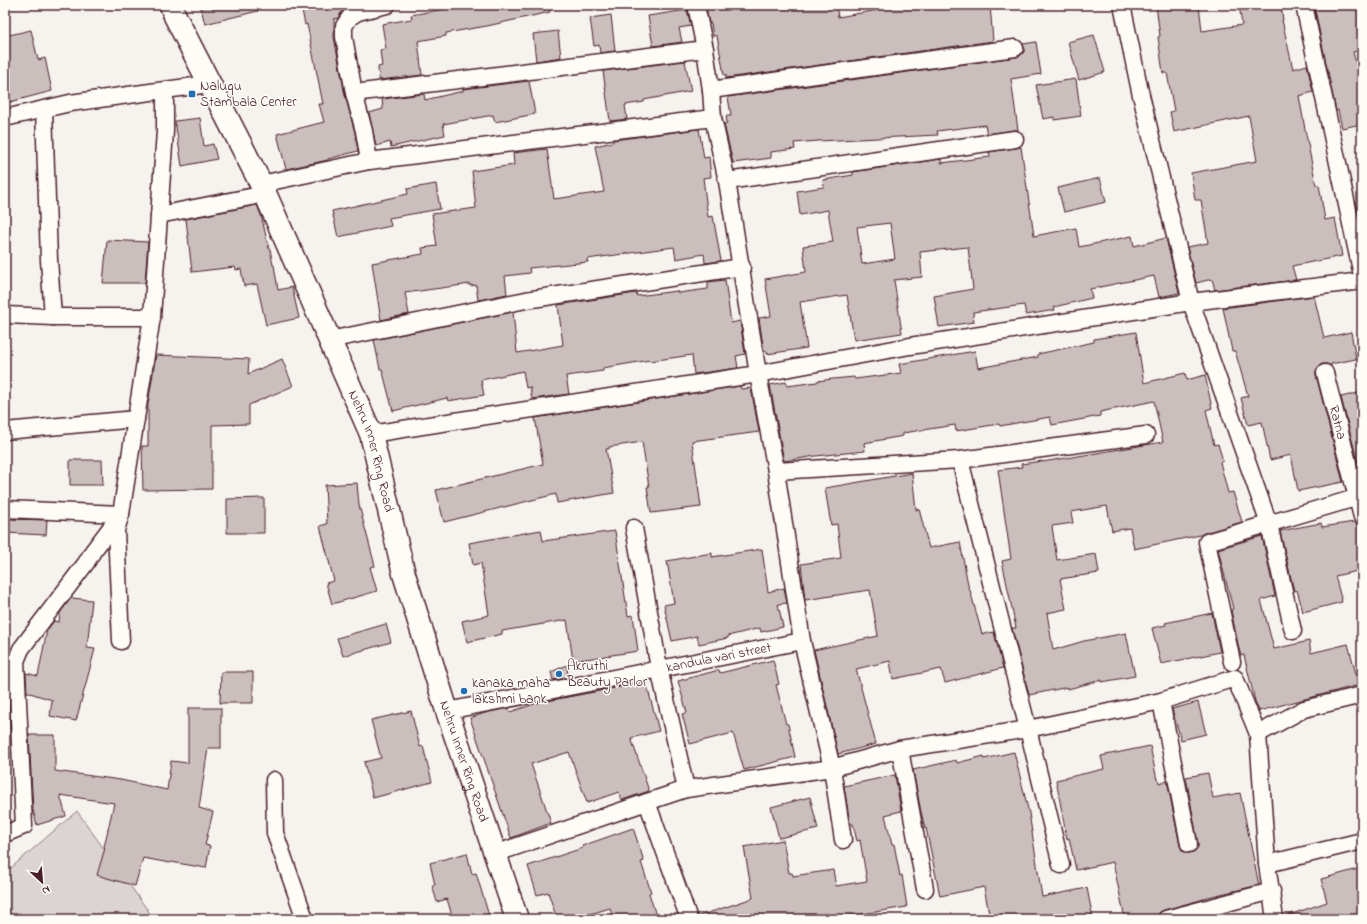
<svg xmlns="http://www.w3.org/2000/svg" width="1367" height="924" font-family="'Indie Flower',sans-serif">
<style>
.green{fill:#dcd4d2;stroke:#937a7e}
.building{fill:#cbbfbe;stroke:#4a1f2b;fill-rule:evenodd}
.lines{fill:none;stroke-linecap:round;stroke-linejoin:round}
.street-casing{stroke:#4a1f2b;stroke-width:19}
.secondary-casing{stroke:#4a1f2b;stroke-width:25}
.street{stroke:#fdfcf7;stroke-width:16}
.secondary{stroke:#fdfcf7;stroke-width:22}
.poi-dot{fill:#1f6fb2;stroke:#fdfcf7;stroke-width:1.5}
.labels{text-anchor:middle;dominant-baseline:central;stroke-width:3;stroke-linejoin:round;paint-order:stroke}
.poi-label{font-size:14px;fill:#4a1f2b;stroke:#fdfcf7;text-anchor:start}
.street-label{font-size:14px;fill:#4a1f2b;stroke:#fdfcf7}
</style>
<rect width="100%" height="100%" fill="#f6f3ef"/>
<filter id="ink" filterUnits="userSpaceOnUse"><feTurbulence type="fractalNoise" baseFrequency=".025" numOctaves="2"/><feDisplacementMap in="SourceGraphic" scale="8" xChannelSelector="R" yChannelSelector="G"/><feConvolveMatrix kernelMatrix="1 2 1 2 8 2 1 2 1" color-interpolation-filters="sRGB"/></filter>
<g filter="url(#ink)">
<path class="green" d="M77 811 154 919H5V873Z"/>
<path class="building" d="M200 5H257L258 11 205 24Z
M301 5H351L342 11 338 18 334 19V37L345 95 355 133 358 151 328 159V160L286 169 277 134 324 122 319 104H323L307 24 305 25Z
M444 5H549L550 12 487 26 446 33V36L418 41 422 75 379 80 378 67 382 66 380 50 386 49 382 24 412 19 411 15 445 9Z
M709 5H836L838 17 878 10 877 5H990L993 41 726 78V75H724L717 36H713L711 23H709L706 7 709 6Z
M1156 5H1199L1202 31 1242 25 1239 5H1281L1283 20H1282L1293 69 1307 65 1313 92 1299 96 1305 129 1316 185H1319L1325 220 1335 218 1342 256 1292 266 1296 280 1215 290 1212 279 1196 283 1187 247 1208 243 1201 200H1195L1191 173 1257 161 1249 116 1174 132 1170 112 1174 111 1167 73H1163L1158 37 1160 36Z
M1314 5H1362V50L1353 52 1362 85V124L1342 128 1338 110 1336 111Z
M687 10 691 26 679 28 682 42 653 46 648 16Z
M611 15 615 51 600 53 599 45 594 46 590 18Z
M31 30 38 60 45 58 52 91 10 102 5 82V36Z
M558 31 561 57 536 61 533 34Z
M1094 35 1105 72 1079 80 1068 42Z
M1036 42 1041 74 1011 79 1018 130H1014L987 134 985 125 937 131 938 135 818 141 794 143 795 149 771 152V158L733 163 724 124 727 123 726 116H731L728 97 1016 57 1020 56 1024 52V47L1023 44Z
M685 61 691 91 644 100V102L625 105 627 119 610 121 603 71Z
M1076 79 1081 116 1054 120V117L1043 119 1036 85Z
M529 81 535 114 495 122 493 115 443 124 445 135 391 147 390 142 376 146 369 113 383 109 382 99 424 94 425 100 463 91V89Z
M200 118 204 146 213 144 217 159 182 166 175 121Z
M699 129 704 158 709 157 711 177 703 178 708 217 713 216 721 261 705 263 704 254 676 259 674 247 587 259 588 262 529 268 530 273 505 276 507 294 478 300 476 285 470 286V284L405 293 409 314 381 320 372 263 423 254 422 248 437 246 432 214 476 208 472 171 514 165 513 153 547 149 554 199 604 192 595 146 613 142V140Z
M1021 147 1034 236 1076 228 1079 247 1132 236 1134 246 1166 238 1179 293 1159 297 1154 276 1090 289 1092 298 1054 307 1055 310 1026 315 1024 305 973 312 974 322 939 327 934 296 973 289 968 247 920 252 922 277 894 280 902 333 854 340 847 295 800 302 807 348 767 354V351L764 352 759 318 771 316 765 279 806 272 803 246 833 242 828 210 800 215 797 191 824 187 823 180 853 175V172L941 159V163L990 157 989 152 1016 148ZM890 223 895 259 862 264 857 227Z
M1100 178 1106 202 1064 212 1058 188Z
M436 184 440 209 389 218 391 226 338 237 332 211 408 194 407 189Z
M257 205 261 215 269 249H270L273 265H274L278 290 292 287 299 318 266 325 257 284 244 286 241 269 236 270 235 267 192 272 186 219Z
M107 240 148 242 145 283H103Z
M725 280 731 323 740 321 745 354 736 356 738 368 694 374 692 355 650 361V360L603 368V371L566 376 569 394 532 399 530 387 526 388 523 371 481 380 484 395 448 401 447 398 393 411 382 369H380L374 340 513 312 517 353 563 345 558 305 636 293 637 296 677 291 678 293 708 289V282Z
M1314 296 1324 338 1351 332 1356 359 1331 364V366L1327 364H1322L1318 367 1316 371V375L1343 482 1298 491 1291 455 1270 460 1262 422 1248 425 1241 398 1248 396 1235 351H1232L1223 308Z
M1136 332 1144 383 1185 373 1187 380 1205 375 1212 408 1206 410 1214 445 1218 444 1223 461 1220 462 1228 493 1233 492 1242 522 1204 533 1200 535 1134 549 1130 528 1112 531 1107 506 1071 512 1073 523 1052 526 1057 560 1096 554 1099 573 1060 579 1066 609 1047 613 1053 650 1084 641 1126 633 1135 676 1102 682V680L1068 689V687L1029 695 1012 628H1016L1002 561 1011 559 998 470 1022 467 1021 464 1042 461V462L1163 442 1154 401 1100 412V416L1052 425 1050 417 1000 426 999 424 956 431 955 425 903 433V436L864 443 865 451 816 456 784 461 770 385 786 382 787 386 817 382V381L833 379 854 377 855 379 901 373 899 364 975 351 978 368 1038 357V354L1094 342V339Z
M156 355 249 359 248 374 282 359 293 386 249 405V424L212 425V489L143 490 142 446H148V404Z
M740 386 741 389 751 388 759 432 692 441 701 507 651 513 647 487H649L642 442 609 447V449H606L614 493 557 503 556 494 444 522 436 490 543 464 535 418Z
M1362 392V479L1341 397Z
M70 460H102L103 485H70Z
M912 473 916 510 919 509 929 548 960 542 969 590H970L982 634 994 632 1003 668 945 683 941 669 893 679 890 661 856 669 876 744 838 754 814 650 878 636 870 590 805 600 801 564 841 558 837 524 831 525 825 488Z
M357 483 359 505 375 566 370 567 377 591 332 604 326 583 334 581 320 526 327 524 325 485Z
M264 498V533H227V499Z
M5 519 47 520 46 535 5 533Z
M1354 522 1359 526H1362V570L1335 576 1342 602 1303 612 1297 590 1294 591 1280 531 1321 523 1322 527Z
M541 530 543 541 615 531 628 616 633 615 638 651 573 661 567 620 502 631V634L467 642 462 621 489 615 481 563 473 565 469 543Z
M1262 536 1275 596 1261 600 1274 649 1309 641 1311 653 1348 644 1359 685 1259 711 1255 701 1244 655 1241 656 1239 649 1231 610 1233 609 1218 549Z
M762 549 768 592 784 588 787 603 778 604 783 627 761 632 760 628 728 636V638L699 644 697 636 672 641 664 605 674 603 667 561 712 553V557Z
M71 598 92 600 87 648 95 649 76 721 50 716 52 700 27 692 26 673 38 676 47 630 54 621 59 622 60 613Z
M1212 613 1220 652 1161 664 1152 628 1166 625 1165 623Z
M386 624 391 642 343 656 337 638Z
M773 660 779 684 776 685 786 724H788L795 757 744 770 733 733 690 744 682 714 687 713 678 681 719 670 720 673Z
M567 665 568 677 553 680 551 672Z
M221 672H253V703H220Z
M646 682 659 731 631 738 649 791 622 800 619 792 587 803 569 752 531 764 551 823 511 838 470 718 485 713 509 708 510 712 537 703Z
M1198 702 1206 734 1181 740 1172 709Z
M188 708H221V748H208L199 808 213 812 205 845 210 846 206 868 171 862 170 863 143 858 135 886 97 875 105 848 104 847 114 803 60 795 66 816 37 825 33 810 29 735H55V771L121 780 167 790 171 761 188 763Z
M411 711 420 747 423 746 432 782 373 798 364 762 381 758 371 720Z
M1150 746 1157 780 1158 779 1159 783 1167 781 1180 846 1182 850 1186 853H1190L1195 851 1198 847V843L1186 777 1208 773 1213 798 1240 793 1259 885 1204 898V899L1164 910 1160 912 1157 916 1145 919H1125L1113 862 1076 870 1069 838 1067 839 1056 780 1104 769 1101 756Z
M1014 752 1029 813 1042 897 1087 888 1093 919H990L984 887 940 896 926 828 925 829 920 807 913 770 956 760 957 763 984 756V759Z
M895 775 901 811 885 815 892 845 894 844 900 876 902 875 907 907 842 917 843 919H700L699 916 753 898 744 847 783 840 789 873H792L793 876 833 870 836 886 867 881 860 840 857 841 853 824H850L844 786Z
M810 797 818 829 779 838 771 807Z
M633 828 644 861 641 862 651 892 649 893 657 919H613L610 908 574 919H557L548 892 537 895 528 866 583 848 582 846Z
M467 853 472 874 476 873 490 919H453L447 899 437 902 432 885H435L430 863Z
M1362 868V919H1286V916L1327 902 1321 879Z"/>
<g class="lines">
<g class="street-casing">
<g id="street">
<path d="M696 5 705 49 711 90 713 118 727 181 758 374 776 471 802 641 832 768 843 840"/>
<path d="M1122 5 1140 91 1191 302 1269 524 1293 631"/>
<path d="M1304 5 1362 275"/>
<path d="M711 90 830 73 1015 48"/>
<path d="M354 93 705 49"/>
<path d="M44 109 49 260 53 317"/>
<path d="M5 118 70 103 209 84"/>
<path d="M369 161 364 131 354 93 344 37V26L350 17 358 12 387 5"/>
<path d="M727 181 1015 139"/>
<path d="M261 184 369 161 713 118"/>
<path d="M159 215 265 194"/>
<path d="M5 315 53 317H152"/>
<path d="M329 340 526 300 742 267"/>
<path id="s1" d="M1325 373 1362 517"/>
<path d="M5 431 136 419"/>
<path d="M371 434 758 374 910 346 1191 302 1362 281"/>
<path d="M960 460 1028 729 1061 865"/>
<path d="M776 471 960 460 1146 435"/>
<path d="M5 509 121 514 116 530 121 641"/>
<path d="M634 528 659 668 686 789"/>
<path d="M1232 662 1207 542 1362 496"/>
<path d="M1161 701 1189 844"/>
<path id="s2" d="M447 711 802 641"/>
<path d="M1258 734 1304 709 1362 695"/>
<path d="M900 749 925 889"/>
<path d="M274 780 275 833 305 919"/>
<path d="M5 834 24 826 16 661 21 649 86 563 93 551 121 514 152 317 165 131V90"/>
<path d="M494 854 647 802"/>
<path d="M1267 864 1362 841"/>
<path d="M689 919 647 802 686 789 832 768 900 749 1028 729 1161 701 1235 678 1258 734 1267 864 1275 919"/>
<path d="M1166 919 1272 891"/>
</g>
</g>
<g class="secondary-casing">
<g id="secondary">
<path id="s3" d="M171 5 175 16 261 184 371 434 404 574 447 711 517 919"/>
</g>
</g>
<use href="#street" class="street"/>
<use href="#secondary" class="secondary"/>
</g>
</g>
<g class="poi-dot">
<rect x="188" y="90" width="8" height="8" rx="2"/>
<circle cx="559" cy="674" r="4"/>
<circle cx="464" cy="691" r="4"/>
</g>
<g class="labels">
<g class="poi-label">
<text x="200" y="86">Nalugu<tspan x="200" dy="16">Stambala Center</tspan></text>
<text x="567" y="666">Akruthi<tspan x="567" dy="16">Beauty Parlor</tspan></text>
<text x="472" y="683">kanaka maha<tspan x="472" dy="16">lakshmi bank</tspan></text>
</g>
<g class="street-label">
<text stroke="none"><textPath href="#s1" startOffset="51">Ratna</textPath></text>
<text stroke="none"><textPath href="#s3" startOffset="490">Nehru Inner Ring Road</textPath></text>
<text stroke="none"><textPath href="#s2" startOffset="277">kandula vari street</textPath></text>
<text stroke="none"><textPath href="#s3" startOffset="814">Nehru Inner Ring Road</textPath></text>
</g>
</g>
<rect width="1367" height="924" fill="none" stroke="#fdfcf7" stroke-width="20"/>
<rect x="10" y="10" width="1347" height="904" fill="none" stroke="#4a1f2b" stroke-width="1.5" filter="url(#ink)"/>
<g transform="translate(42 882) rotate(154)" stroke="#fdfcf7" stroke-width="3" paint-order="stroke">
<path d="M0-3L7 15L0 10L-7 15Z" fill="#4a1f2b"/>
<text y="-6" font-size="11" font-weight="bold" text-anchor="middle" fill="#4a1f2b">N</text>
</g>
</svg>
